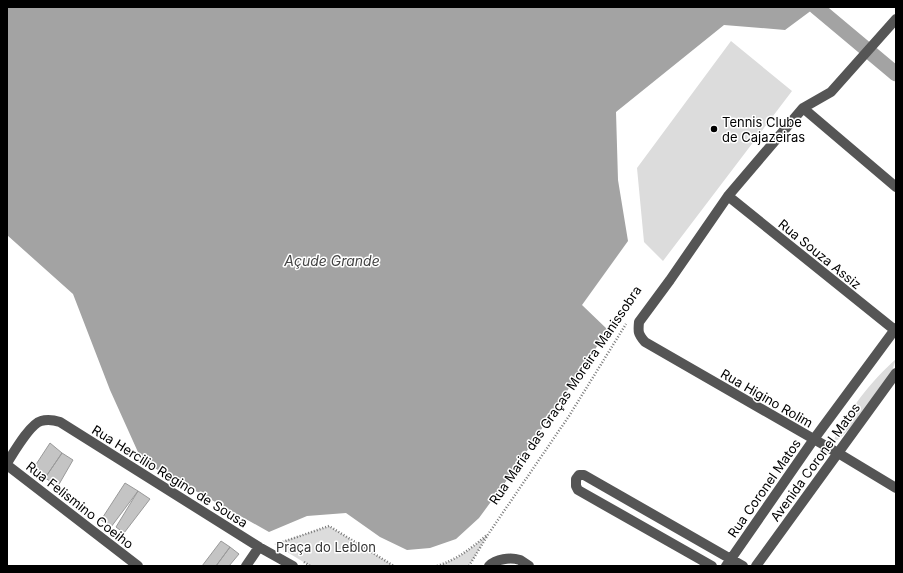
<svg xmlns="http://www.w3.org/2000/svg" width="903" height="573" font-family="Inter,sans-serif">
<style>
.green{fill:#dcdcdc}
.water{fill:#a3a3a3}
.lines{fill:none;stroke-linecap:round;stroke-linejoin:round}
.canal{stroke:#a3a3a3;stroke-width:15}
.building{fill:#c4c4c4;stroke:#999}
.path{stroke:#777;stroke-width:2.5;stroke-dasharray:1 2;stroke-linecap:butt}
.minor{stroke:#555;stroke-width:10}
.poi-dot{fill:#000;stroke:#fff;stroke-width:1.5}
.labels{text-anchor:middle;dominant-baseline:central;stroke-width:3;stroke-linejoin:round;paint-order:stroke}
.poi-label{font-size:13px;fill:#000;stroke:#fff;text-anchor:start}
.street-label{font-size:13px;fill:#000;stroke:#fff}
.park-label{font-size:13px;fill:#333;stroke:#fff}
.water-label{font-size:14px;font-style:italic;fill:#444;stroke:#fff}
</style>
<rect width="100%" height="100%" fill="#fff"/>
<path class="green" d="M731 41 792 91 663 261 644 242 637 168Z
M896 359 892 371 858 420 839 439 833 442C847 412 871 381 896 359Z
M329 526 394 566H310L274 544Z
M489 533 469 566H437C459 559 472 548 489 533Z"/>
<path class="water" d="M7 7H816L785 30 724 25 616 112 618 180 628 241 582 305 608 330 512 473 479 518 456 539 430 548 407 550 380 537 346 513 307 516 269 532 142 461 110 390 73 294 7 235Z"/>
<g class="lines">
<path class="canal" d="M816 7 896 74"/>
</g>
<path class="building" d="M50 443 62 453 45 478 33 469Z
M62 453 73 460 58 486 45 478Z
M125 483 138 491 111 527 101 520Z
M138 491 150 499 124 533 116 527Z
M221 541 230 547 216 566H202Z
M230 547 239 554 229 566H216Z"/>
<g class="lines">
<path class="path" d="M277 544 329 526 394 566
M304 562 310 566
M437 566C458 559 470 549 487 535
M469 566 489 533 569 416 626 324"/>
<path class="minor" d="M896 19 831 92 803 108 728 196 670 280 639 322C638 332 638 334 645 342L838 453 896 488
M803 108 896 187
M728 196 896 331
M7 463C14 452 30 424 41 421 47 419 54 420 60 422L259 547 293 566
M7 465 138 566
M246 566 259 547
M489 566C496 559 510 557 520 560 523 562 526 564 529 566
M712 566 578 490 576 486V479L579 475H584L743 566
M726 566 814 439 896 328
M756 566 896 373"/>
</g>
<circle class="poi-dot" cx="714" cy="129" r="4"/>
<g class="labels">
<g class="poi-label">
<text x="722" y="122">Tennis Clube<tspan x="722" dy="15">de Cajazeiras</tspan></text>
</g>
<g class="street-label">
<text transform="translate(820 254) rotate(39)">Rua Souza Assiz</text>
<text transform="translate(565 395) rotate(-56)">Rua Maria das Graças Moreira Manissobra</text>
<text transform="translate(767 398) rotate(30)">Rua Higino Rolim</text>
<text transform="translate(815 462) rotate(-54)">Avenida Coronel Matos</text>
<text transform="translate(170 476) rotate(32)">Rua Hercilio Regino de Sousa</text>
<text transform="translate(764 488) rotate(-55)">Rua Coronel Matos</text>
<text transform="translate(80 505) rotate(38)">Rua Felismino Coeiho</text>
</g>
<g class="park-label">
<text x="326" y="547">Praça do Leblon</text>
</g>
<g class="water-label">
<text x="332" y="260">Açude Grande</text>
</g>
</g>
<rect width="903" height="573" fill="none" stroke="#000000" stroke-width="16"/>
</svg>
